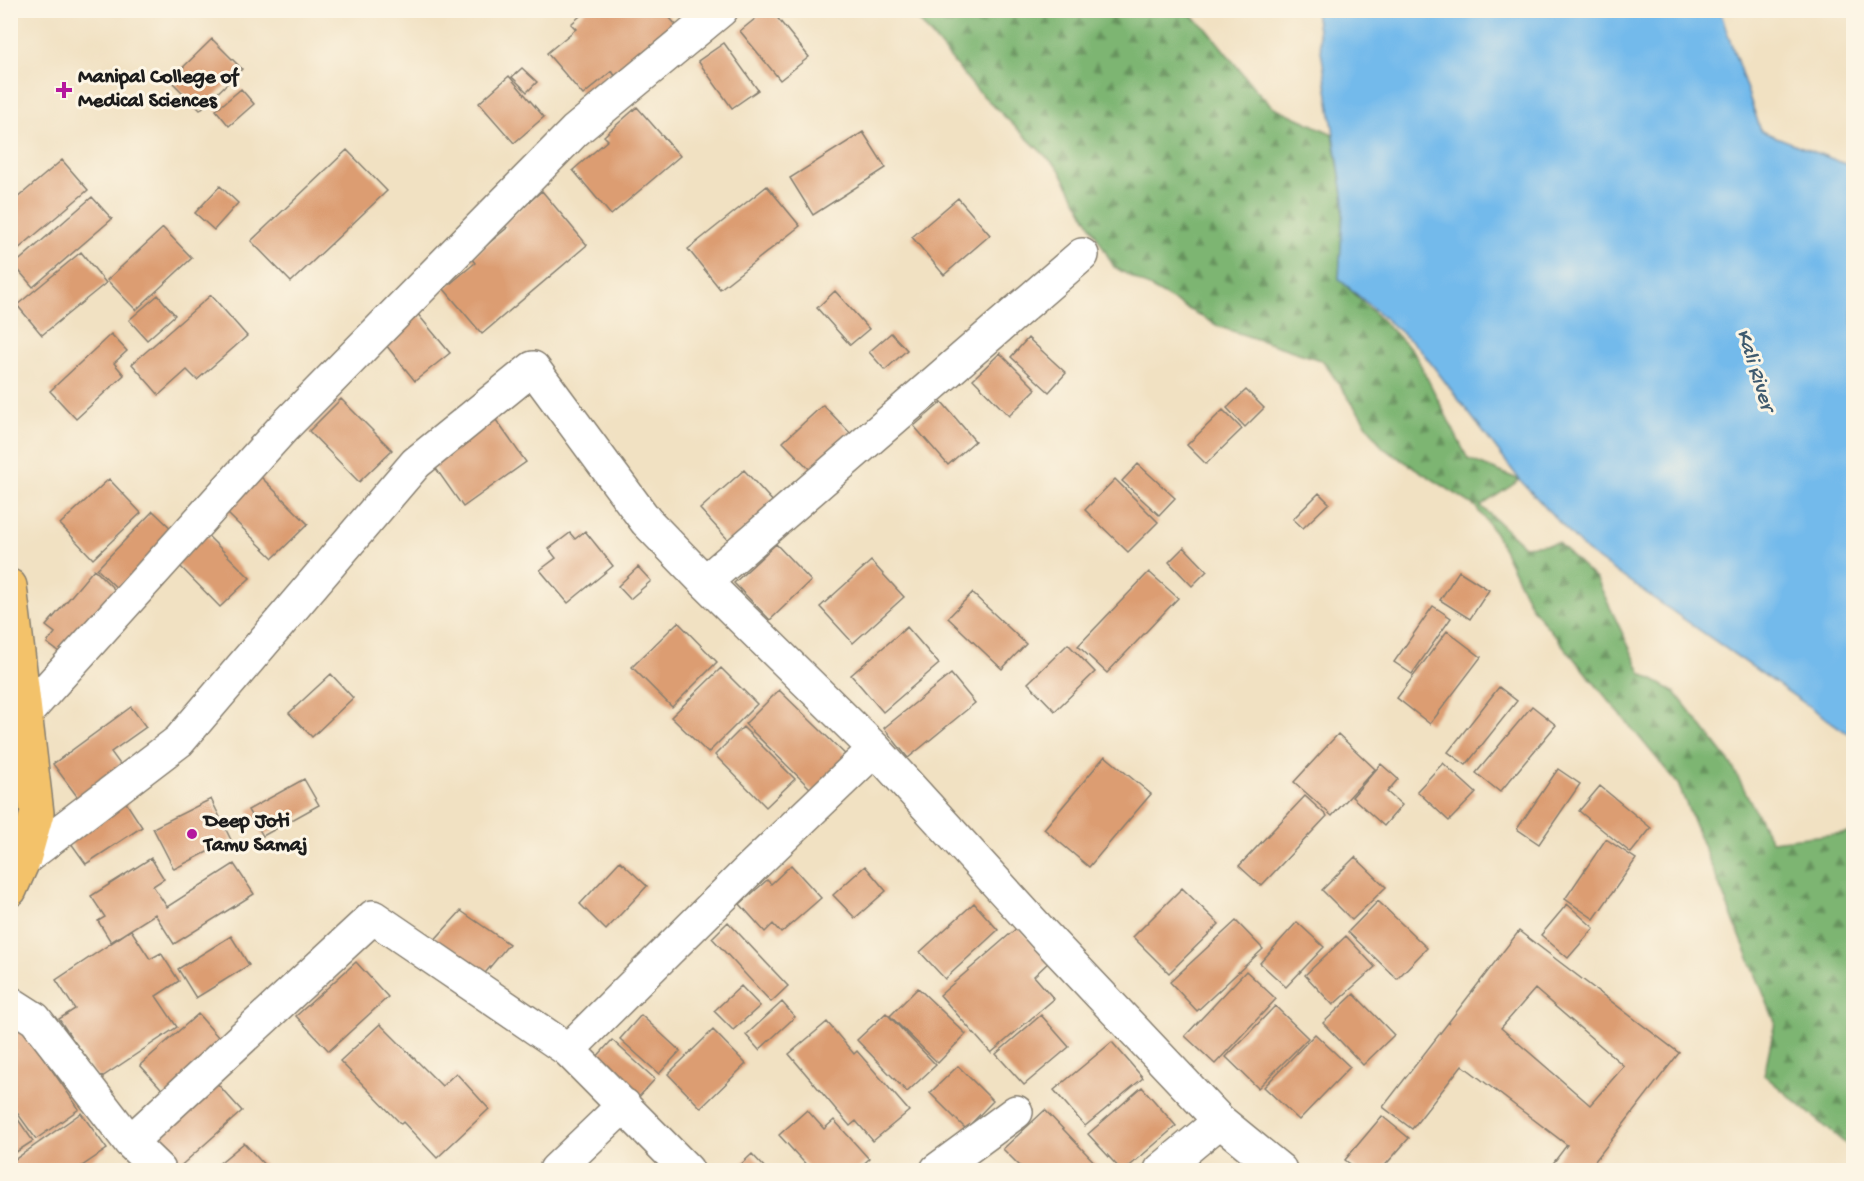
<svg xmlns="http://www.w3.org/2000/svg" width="1864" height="1181" font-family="'Gochi Hand',sans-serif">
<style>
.forest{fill:url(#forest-firs);stroke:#4c6847;stroke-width:1.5}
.water{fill:#73baeb;stroke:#486b84;stroke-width:1.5}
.building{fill:#dc9d72;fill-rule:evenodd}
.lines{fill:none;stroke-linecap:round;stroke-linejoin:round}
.minor-casing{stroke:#867e6f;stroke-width:36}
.major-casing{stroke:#867e6f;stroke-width:36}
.minor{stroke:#fff;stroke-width:33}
.major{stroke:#f3c26a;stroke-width:33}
.poi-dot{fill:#b5179e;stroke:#fcf5e5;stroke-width:2}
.labels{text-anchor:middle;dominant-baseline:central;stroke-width:6;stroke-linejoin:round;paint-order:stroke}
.poi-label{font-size:21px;font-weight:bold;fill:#1c1c1c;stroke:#fcf5e5;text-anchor:start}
.water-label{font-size:22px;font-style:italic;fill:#3f5b6f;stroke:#fcf5e5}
</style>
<defs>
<pattern id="forest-firs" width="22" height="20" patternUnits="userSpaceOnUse" patternTransform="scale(1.5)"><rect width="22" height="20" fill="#7db572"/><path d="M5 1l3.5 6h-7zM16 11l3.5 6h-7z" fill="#66925d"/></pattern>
</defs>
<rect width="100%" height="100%" fill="#fcf5e5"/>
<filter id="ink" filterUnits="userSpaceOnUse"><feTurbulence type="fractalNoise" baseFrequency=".0167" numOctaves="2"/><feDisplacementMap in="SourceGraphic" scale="12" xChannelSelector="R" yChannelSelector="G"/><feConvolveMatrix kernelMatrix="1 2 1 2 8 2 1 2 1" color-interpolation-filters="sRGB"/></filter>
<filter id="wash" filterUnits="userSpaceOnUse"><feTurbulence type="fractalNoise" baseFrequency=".008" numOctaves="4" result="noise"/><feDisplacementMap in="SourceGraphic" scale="24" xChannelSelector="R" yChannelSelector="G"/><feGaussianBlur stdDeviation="1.35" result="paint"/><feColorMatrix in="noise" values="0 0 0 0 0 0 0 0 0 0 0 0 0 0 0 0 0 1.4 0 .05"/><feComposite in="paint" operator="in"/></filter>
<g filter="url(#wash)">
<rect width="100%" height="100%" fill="#f1e1c2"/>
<path class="forest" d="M911 11H1186L1207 29 1255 89 1272 106 1333 134 1344 200 1339 279 1414 352 1468 459 1520 480 1481 506 1524 546 1558 543 1597 580 1642 674 1675 692 1731 764 1771 841 1853 832V1150L1764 1075 1775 1022 1678 784 1532 608 1495 533 1475 506 1383 448 1323 361 1220 327 1114 267 1059 169 974 87Z"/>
<path class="water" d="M1315 11H1720L1761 131 1853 167V737L1586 551 1520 480 1420 349 1339 279 1344 200Z"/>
<g id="blocks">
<path class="building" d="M587 10H663L676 25 615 76 612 71 583 95 547 53 576 29 571 24Z
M766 10H771L809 57 780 80 740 31Z
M212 39 242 69 200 110 170 80Z
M724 43 758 90 732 108 698 61Z
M522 68 537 82 527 92 512 77Z
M509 76 544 117 514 143 479 103Z
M241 89 254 104 229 126 216 110Z
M637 107 680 156 611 215 573 170 608 140 604 136Z
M863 132 886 168 813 215 790 178Z
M347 150 387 191 291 282 251 241Z
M62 160 88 190 17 250 10 242V204Z
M220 186 238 203 214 230 195 213Z
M767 186 800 226 720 289 688 249Z
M542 191 587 245 482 334 444 289 475 263 471 258 507 228 503 224Z
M92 197 112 219 33 287 14 265Z
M958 198 990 235 944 275 912 237Z
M163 228 192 258 136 310 107 280Z
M81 252 106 283 42 335 17 305Z
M835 291 869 329 850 345 817 308Z
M158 295 175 315 147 340 129 320Z
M211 295 247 336 197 380 187 370 159 395 132 364Z
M416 312 450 353 415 381 382 340Z
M891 333 907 350 885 370 869 352Z
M111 334 127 351 114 363 124 375 76 419 50 391Z
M1028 338 1066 373 1049 392 1011 357Z
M1000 353 1036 389 1009 416 973 379Z
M1246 390 1264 408 1245 427 1227 408Z
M341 399 392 450 359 482 309 431Z
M942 402 975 441 948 465 914 426Z
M823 405 855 438 816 476 783 442Z
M1223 410 1242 429 1206 464 1187 445Z
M491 413 526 462 463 507 432 463Z
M1138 464 1175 498 1159 515 1122 481Z
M744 470 775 504 731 543 700 509Z
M260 476 308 524 273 558 225 511Z
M109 479 141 513 93 559 60 524Z
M1115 479 1158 522 1128 552 1085 510Z
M1319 493 1329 503 1303 528 1293 519Z
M153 511 179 536 123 594 97 569Z
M585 531 613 566 568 603 540 570 556 558 549 549 570 533 575 539Z
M206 534 250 578 220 607 177 563Z
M776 544 811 581 770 620 734 583Z
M1184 547 1207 571 1192 586 1169 562Z
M871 561 904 597 853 643 820 607Z
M638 567 651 581 630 599 618 586Z
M94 569 120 595 67 658 47 643 55 633 46 626Z
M1459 571 1489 590 1470 619 1440 600Z
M1149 572 1178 598 1107 673 1078 646Z
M972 593 1026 644 1002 669 948 618Z
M1433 606 1451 618 1412 674 1394 662Z
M678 622 717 662 672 707 632 667Z
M907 627 939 664 883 712 851 675Z
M1447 631 1481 657 1430 724 1397 698Z
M1068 644 1095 672 1055 711 1028 683Z
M721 668 757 704 708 753 671 717Z
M331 674 353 698 312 737 289 713Z
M951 674 975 703 908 758 884 728Z
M1499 687 1517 701 1466 765 1448 752Z
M779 690 851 760 817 795 745 724Z
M1532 706 1556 725 1500 792 1476 773Z
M131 707 146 727 111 752 122 767 79 799 53 764Z
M743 727 795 779 766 807 715 755Z
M1338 734 1375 769 1332 816 1294 782Z
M1105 756 1151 794 1089 867 1044 829Z
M1443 763 1476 793 1449 821 1417 791Z
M1381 764 1398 779 1387 792 1402 805 1384 826 1352 797Z
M1558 769 1580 784 1539 844 1517 829Z
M304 779 319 805 263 836 248 810Z
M1600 786 1651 828 1631 853 1579 811Z
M1305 796 1327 816 1261 886 1239 866Z
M211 799 231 840 174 869 153 828Z
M125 801 142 827 86 864 68 839Z
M1606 839 1636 859 1594 919 1565 899Z
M1355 857 1386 887 1352 920 1322 890Z
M151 858 164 879 153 886 167 907 234 864 254 894 174 944 155 914 111 942 98 921 105 917 91 896Z
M620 861 647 886 606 930 580 904Z
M791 865 821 898 781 933 773 924 765 932 740 904 767 880 771 884Z
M865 866 886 891 855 918 833 895Z
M1182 888 1219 924 1169 973 1133 937Z
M1378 901 1427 948 1397 979 1348 932Z
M974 903 998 930 945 979 920 952Z
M1567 904 1594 928 1568 958 1541 935Z
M461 911 509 944 477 983 430 945Z
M1236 921 1263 949 1197 1011 1170 982Z
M728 922 788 986 771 1002 712 938Z
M1297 922 1324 947 1286 987 1260 963Z
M1018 927 1049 962 1034 976 1054 999 991 1053 940 995Z
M131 930 150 959 161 953 179 981 156 996 177 1027 99 1079 59 1019 75 1009 56 980Z
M1519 931 1679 1053 1588 1170H1548L1567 1145 1462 1065 1412 1129 1383 1107ZM1535 989 1624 1066 1590 1105 1501 1028Z
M231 936 249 965 196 998 178 969Z
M1346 936 1375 967 1333 1005 1305 975Z
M356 962 388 997 329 1051 296 1016Z
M1246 971 1276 999 1215 1064 1185 1036Z
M741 986 760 1006 733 1030 714 1011Z
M918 988 966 1034 938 1063 890 1016Z
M1354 994 1394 1035 1363 1065 1323 1023Z
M782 1002 795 1017 759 1050 746 1035Z
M1275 1006 1308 1038 1258 1088 1226 1057Z
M886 1013 936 1065 907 1092 857 1040Z
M198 1014 226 1046 169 1097 140 1065Z
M641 1015 680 1051 659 1074 620 1039Z
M1041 1015 1069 1047 1024 1085 996 1054Z
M18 1021 79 1109 36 1139 10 1103V1027Z
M827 1022 854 1054 857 1051 909 1111 873 1141 856 1121 850 1126 789 1054Z
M380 1024 442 1086 456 1073 489 1109 437 1158 403 1122 401 1124 340 1061Z
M713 1030 746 1064 701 1108 668 1074Z
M1315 1034 1350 1067 1299 1120 1264 1087Z
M612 1040 655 1079 638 1098 595 1059Z
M1112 1042 1143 1078 1085 1126 1054 1090Z
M958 1066 993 1101 966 1129 930 1093Z
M213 1079 242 1111 176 1170 147 1140Z
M1142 1087 1176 1126 1125 1170H1121L1088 1134Z
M10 1108 33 1141 10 1156Z
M807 1110 824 1129 834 1120 869 1159 857 1170H811L779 1135Z
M1045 1110 1101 1169 1099 1170H1024L1003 1149Z
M81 1113 107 1149 76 1170H10V1163Z
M1382 1116 1409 1138 1381 1170H1358L1345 1160Z
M244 1143 269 1170H211Z
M752 1154 767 1170H735Z"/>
</g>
</g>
<g filter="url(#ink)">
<use href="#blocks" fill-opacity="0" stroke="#867e6f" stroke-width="1.5"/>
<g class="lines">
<g class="minor-casing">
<path id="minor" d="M705 582 1082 255
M26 713 283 428 575 131 721 10
M24 859 179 741 416 463 533 368 646 521 705 582 875 749 1044 935 1220 1121 1280 1170
M10 1003 35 1019 130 1142 159 1170
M130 1142 373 917 568 1050
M556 1170 624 1105
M687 1170 568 1050 752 867 875 749
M937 1170 1016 1112
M1161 1170 1220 1121"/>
</g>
<g class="major-casing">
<path id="major" d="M10 586 37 813 24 859 10 890"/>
</g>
<use href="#minor" class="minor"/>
<use href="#major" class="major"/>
</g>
</g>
<g class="poi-dot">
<path d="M61 81h6v6h6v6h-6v6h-6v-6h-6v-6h6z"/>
<circle cx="192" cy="834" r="6"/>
</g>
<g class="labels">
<g class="poi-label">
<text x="78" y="78">Manipal College of<tspan x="78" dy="24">Medical Sciences</tspan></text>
<text x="204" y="822">Deep Joti<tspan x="204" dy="24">Tamu Samaj</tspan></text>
</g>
<g class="water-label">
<text transform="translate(1754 370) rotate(72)">Kali River</text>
</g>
</g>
<rect width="1864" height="1181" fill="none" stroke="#fcf5e5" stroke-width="36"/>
</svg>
